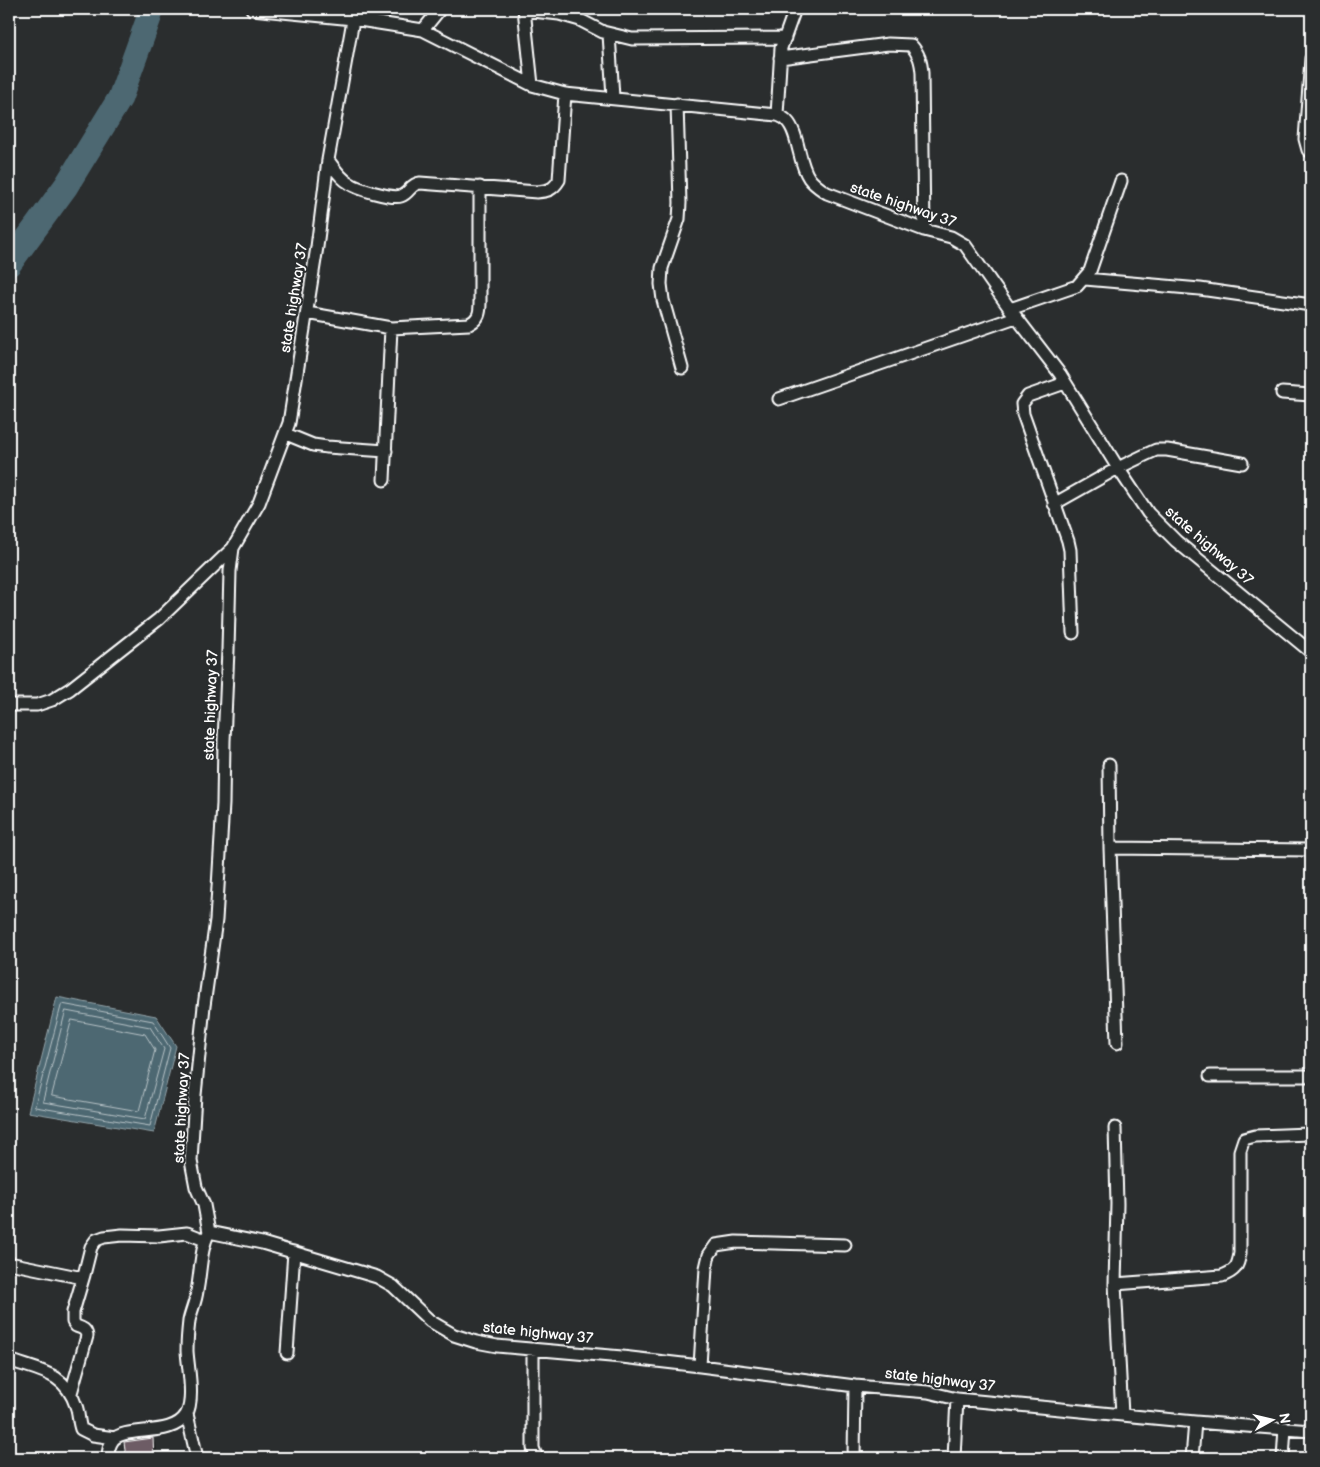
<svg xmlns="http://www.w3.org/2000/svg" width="1320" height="1467" font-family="'Balsamiq Sans',sans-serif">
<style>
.water{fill:#4d6872;stroke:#94a4aa}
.shadow{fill:#0007}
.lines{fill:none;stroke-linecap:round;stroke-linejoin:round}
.shore{stroke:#b8c3c7;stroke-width:1}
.river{stroke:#4d6872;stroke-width:25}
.building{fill:#6d5c65;stroke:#fff}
.street-casing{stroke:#fff;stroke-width:15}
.path{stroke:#fff;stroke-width:2.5;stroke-dasharray:5 4;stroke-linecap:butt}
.street{stroke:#2a2d2e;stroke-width:11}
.labels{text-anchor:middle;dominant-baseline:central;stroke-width:4;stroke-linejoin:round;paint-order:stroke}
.street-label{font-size:15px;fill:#fff;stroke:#2a2d2e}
</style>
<rect width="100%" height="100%" fill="#2a2d2e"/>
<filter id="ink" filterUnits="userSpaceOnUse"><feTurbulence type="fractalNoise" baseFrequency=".02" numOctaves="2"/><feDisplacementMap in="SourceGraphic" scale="10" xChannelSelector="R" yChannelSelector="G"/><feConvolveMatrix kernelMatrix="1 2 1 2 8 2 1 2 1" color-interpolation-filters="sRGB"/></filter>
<g filter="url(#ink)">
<path class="water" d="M57 997 156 1016 176 1046 154 1133 28 1112Z"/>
<path class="shadow" d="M152 1439 156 1445 157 1458H119L118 1456 127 1455Z"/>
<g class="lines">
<path class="shore" d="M62 1004 153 1021 170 1048 150 1126 35 1107Z
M66 1011 150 1027 164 1049 145 1119 43 1102Z
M72 1020 145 1034 155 1050 139 1111 52 1096Z"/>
<path class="river" d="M9 264 66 186 120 98 150 15V9"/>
</g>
<path class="building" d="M153 1438 154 1458H126L124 1442Z"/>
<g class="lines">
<g class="street-casing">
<path id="street" d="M252 9 353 19 423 30 532 85 565 94 777 115C780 116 785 118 787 121 799 133 798 163 809 178 814 185 821 189 827 193L924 230 951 237 965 245 1010 309 1060 374 1118 468 1148 513 1176 541 1311 652
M355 9 328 160 317 247 289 423 259 503 233 548 230 571 228 650 224 741 223 804 216 920 204 1006 195 1095 191 1161 196 1187 204 1205 209 1232 262 1243 377 1277 393 1286 430 1321 454 1335 476 1342 497 1346 622 1357 700 1366 855 1386 928 1392 957 1399 1195 1422 1311 1431
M524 9 532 85
M524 10 559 14 580 20 603 32 632 39 785 38
M423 30 440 9
M609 34 613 97
M780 58 888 44 911 45C919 54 921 61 922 73L924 230
M1311 59 1305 139 1308 150 1311 152
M677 104 680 203 679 219 662 268 661 284 663 300 682 368
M777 115 781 48 795 9
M328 160C334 168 340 178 349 183 357 189 392 199 401 196 410 193 410 184 420 183L537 192C548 191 553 190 559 180L565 94
M1085 279 1200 289 1311 305
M1010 309 1077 286 1090 271 1121 181
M307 313 391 328 469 324C479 319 480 313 480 303V187
M1065 383 1028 396 1022 404 1023 414 1068 541 1070 550 1073 633
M1282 393 1311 395
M779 399 1016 317
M286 434 313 445 327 447 386 451
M384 480 391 328
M1054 504 1118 468 1145 455 1156 450H1167L1242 463
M9 705H37L52 700 70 689 159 619 233 548
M1109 765 1110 848 1117 1043
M1110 848 1311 850
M1210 1076H1311
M1115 1128 1117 1204 1115 1284 1122 1415
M9 1263 78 1277 84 1275 91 1247 96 1240 104 1237 122 1235 159 1236 187 1233 205 1240
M1115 1284 1222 1276C1235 1271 1238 1267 1240 1253V1151L1244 1139 1255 1136 1309 1134
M533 1349V1448L537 1458
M287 1353 294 1252
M9 1360C39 1371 65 1372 76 1406 79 1413 78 1421 81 1429L93 1435 115 1438
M700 1366 706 1268 709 1255 716 1245 736 1242 845 1245
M71 1393 87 1336C86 1329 82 1328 76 1326L73 1322V1312L84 1275
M187 1414 197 1458
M108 1458C108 1452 109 1445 113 1440 126 1425 172 1438 186 1415 195 1400 188 1368 187 1351 187 1341 188 1330 189 1321 191 1311 196 1301 197 1291 201 1272 200 1250 209 1232
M854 1458 855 1386
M954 1458 957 1399
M1192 1458 1195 1422
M1283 1458 1285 1428"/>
</g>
<path class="path" d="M9 17 11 9"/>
<use href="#street" class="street"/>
</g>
</g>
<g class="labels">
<g class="street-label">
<text transform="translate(903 205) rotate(19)">state highway 37</text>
<text transform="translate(294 298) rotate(-81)">state highway 37</text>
<text transform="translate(1209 546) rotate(41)">state highway 37</text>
<text transform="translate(211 705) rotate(-88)">state highway 37</text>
<text transform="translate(182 1108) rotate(-87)">state highway 37</text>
<text transform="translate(538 1333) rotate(6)">state highway 37</text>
<text transform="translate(940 1380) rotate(7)">state highway 37</text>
</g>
</g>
<rect width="1320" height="1467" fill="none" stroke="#2a2d2e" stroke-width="30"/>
<rect x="15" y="15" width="1290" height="1437" fill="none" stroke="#fff" stroke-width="2" filter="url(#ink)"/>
<g transform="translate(1272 1420) rotate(82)" stroke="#2a2d2e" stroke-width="4" paint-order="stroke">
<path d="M0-4L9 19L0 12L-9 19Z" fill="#ffffff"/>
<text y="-8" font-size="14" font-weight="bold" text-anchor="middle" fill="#ffffff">N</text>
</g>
</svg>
